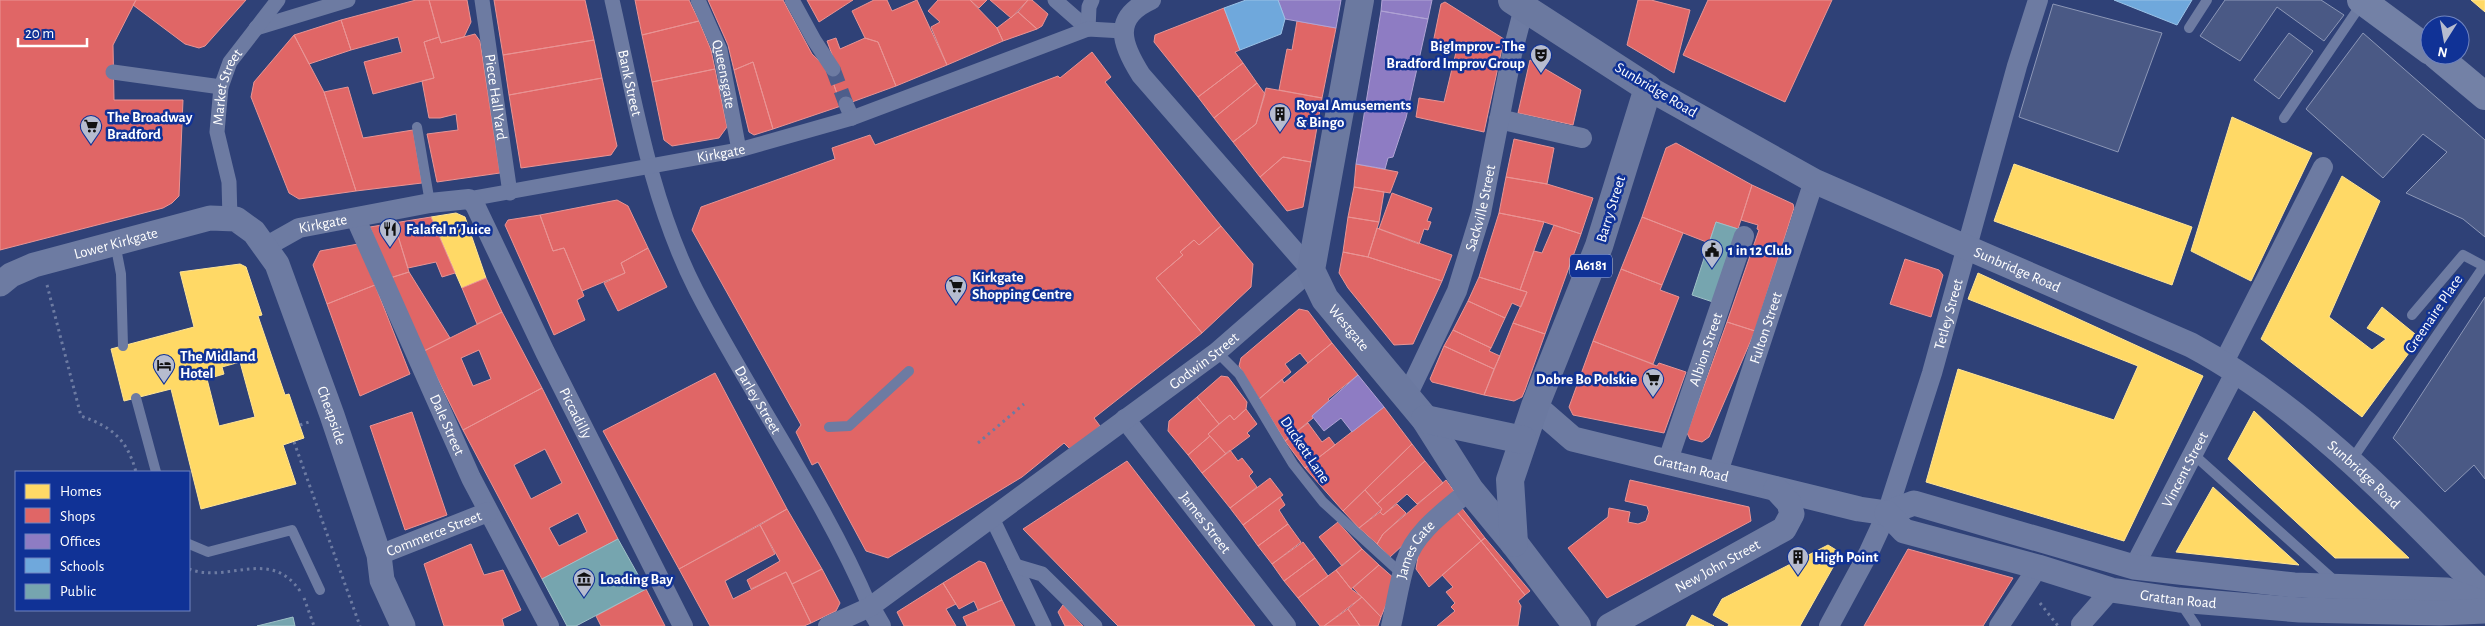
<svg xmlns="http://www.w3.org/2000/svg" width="2485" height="626" font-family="'Alegreya Sans',sans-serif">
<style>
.homes{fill:#ffd966;stroke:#ffe494;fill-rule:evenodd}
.shops{fill:#e06666;stroke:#e99494;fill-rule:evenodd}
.offices{fill:#8e7cc3;stroke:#b0a3d5}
.schools{fill:#6fa8dc;stroke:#9ac2e6}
.public{fill:#76a5af;stroke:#9fc0c7}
.building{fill:#4a5985;stroke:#8c97b7}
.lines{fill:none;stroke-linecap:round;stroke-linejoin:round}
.pedestrian-tunnel{stroke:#4e5e8b;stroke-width:15;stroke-dasharray:15 8;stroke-linecap:butt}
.path{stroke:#6d7ba2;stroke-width:3;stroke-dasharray:2.5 4;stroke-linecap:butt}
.service{stroke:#6d7ba2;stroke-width:10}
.pedestrian{stroke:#6d7ba2;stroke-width:15}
.minor{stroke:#6d7ba2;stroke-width:20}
.tertiary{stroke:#6d7ba2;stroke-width:25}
.secondary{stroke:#7381a6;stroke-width:28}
.primary{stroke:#6b79a0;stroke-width:28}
.labels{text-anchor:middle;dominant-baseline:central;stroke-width:5;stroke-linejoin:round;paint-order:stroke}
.shield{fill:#103296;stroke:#b7c2e0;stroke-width:1}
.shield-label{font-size:14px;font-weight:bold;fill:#fff}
.poi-label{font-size:15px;font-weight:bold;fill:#fff;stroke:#103296;text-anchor:start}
.street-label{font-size:15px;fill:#fff;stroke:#103296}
</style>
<rect width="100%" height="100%" fill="#2f4177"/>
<path class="homes" d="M2471 0H2485V12Z
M2232 117 2312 153 2251 281 2191 251Z
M2014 164 2192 227 2172 285 1994 221Z
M2342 176 2380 201 2329 317 2372 350 2386 339 2367 328 2382 307 2420 338 2362 417 2261 339Z
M456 213 465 217 486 278 462 288 431 217Z
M240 264 246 267 262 315 258 316 285 395 289 394 304 438 283 445 296 484 201 509 171 389 124 401 111 349 194 327 180 272ZM240 362 255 417 219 426 207 379 224 374 222 367Z
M1978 273 2203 376 2124 541 1926 482 1958 369 2114 420 2138 366 1968 299Z
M2254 411 2409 558H2335L2228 459Z
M2213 487 2299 565 2176 552Z
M1828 545 1841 553 1800 626H1728L1729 624 1713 615 1722 599Z
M1692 615 1714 626H1686Z"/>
<path class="shops" d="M0 0H136L113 45 114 100H183L179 196 172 203 163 208 0 250Z
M136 0H246L205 46 199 48 185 44 133 5Z
M416 0H429L439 37 424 42 434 78 373 94 364 62 402 52 398 37 351 50 341 20Z
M429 0H467L471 22 464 37 441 43Z
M494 0H585L594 40 503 55Z
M635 0H689L699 21 642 35Z
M708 0H783L812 54 829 70 841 106 773 129 753 62 734 70 728 45Z
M807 0H853L819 22Z
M874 0H887L892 11 917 0 947 65 896 86 878 42 865 38 852 11Z
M938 0H970L997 28 1003 41 947 65 931 27 940 22 928 11Z
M970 0H987L979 8Z
M990 0H1028L1011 18Z
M1028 0H1032L1048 14 1042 26 1037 29 1018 12Z
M1638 0H1651L1690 10 1674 73 1627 45Z
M1708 0H1832L1785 102 1683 55Z
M1445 2 1504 39 1484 132 1416 117 1419 98 1444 102 1457 48 1433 43 1441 4Z
M1224 8 1240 50 1235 52 1243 63 1198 97 1154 42 1155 35Z
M1018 12 1037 29 1003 41 997 28Z
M341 20 351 50 309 64 294 35Z
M699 21 711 50 715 69 652 82 642 35Z
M1297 21 1336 28 1322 98 1279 90 1287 49 1292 50Z
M475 34 480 41 500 173 437 182 427 134 458 130 456 114 440 118H429L422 81 434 78 424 42 439 37 441 43Z
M294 35 324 92 356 191 299 199 289 193 251 97 254 82Z
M836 38 840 49 865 38 878 42 896 86 841 106 829 70 837 68 827 41Z
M594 40 602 78 509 95 503 55Z
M1092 52 1111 77 1105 82 1221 226 1199 245 1194 240 1180 252 1183 255 1156 278 1202 333 1094 418 1100 426 1071 450 1064 443 1022 477 888 558 866 551 818 462 812 465 796 432 801 425 692 230 701 207 835 159 832 148 870 135 875 145 1058 76 1060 78Z
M1530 60 1581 90 1573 125 1518 113Z
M753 62 773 129 754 135 749 132 734 70Z
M1243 63 1257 83 1214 118 1198 97Z
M715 69 727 127 719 138 672 146 664 140 652 82Z
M602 78 617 146 611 155 521 168 509 95Z
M1257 83 1265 94 1256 124 1233 142 1214 118Z
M348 87 363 138 413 130 422 183 356 191 324 92Z
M1266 88 1322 98 1311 162 1283 157 1260 177 1233 142 1256 124Z
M1514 139 1554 148 1547 184 1506 177Z
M1676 143 1752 185 1738 229 1716 222 1709 243 1642 217 1666 148Z
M1283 157 1311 162 1303 207 1287 211 1260 177Z
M1356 164 1398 172 1390 193 1354 187Z
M1506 177 1547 184 1593 198 1581 234 1544 222 1499 213Z
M1752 185 1793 204 1794 208 1755 331 1727 322 1759 230 1757 229 1758 225 1741 220Z
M1354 187 1384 192 1379 222 1348 217Z
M1392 193 1432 208 1427 221 1431 222 1428 230 1424 229 1419 244 1379 229Z
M617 200 628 206 648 248 621 263 625 273 582 291 564 248 553 251 540 215Z
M1499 213 1544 222 1520 290 1479 277Z
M540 215 553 251 564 248 584 296 577 300 585 320 554 335 505 225 508 220Z
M431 217 455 273 442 277 436 262 408 268 394 223Z
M1348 217 1379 222 1368 257 1343 252Z
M1642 217 1683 233 1662 285 1621 269Z
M394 223 409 272 390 278 370 227Z
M1554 225 1581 234 1545 334 1513 323 1527 292 1520 290 1534 251 1542 253Z
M1221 226 1253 264 1251 287 1202 333 1156 278 1183 255 1180 252 1194 240 1199 245Z
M1377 228 1452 255 1442 281 1368 257Z
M358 244 375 285 327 304 313 265 320 251Z
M648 248 667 287 618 311 604 283 625 273 621 263Z
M1343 252 1368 257 1442 281 1413 344 1394 345 1348 288 1339 273Z
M1905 259 1939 270 1943 275 1931 317 1890 304Z
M1621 269 1662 285 1660 290 1679 297 1653 364 1593 341Z
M409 272 450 338 424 351 390 278Z
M1479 277 1527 292 1521 307 1512 303 1505 318 1468 301Z
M486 278 502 312 477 324 462 288Z
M375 285 410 374 360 396 327 304Z
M1468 301 1505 318 1491 348 1453 330Z
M1299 309 1308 311 1332 343 1308 363 1300 353 1285 364 1291 372 1259 399 1239 366 1241 358Z
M502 312 542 388 463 430 424 351ZM479 350 491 379 473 386 461 358Z
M1727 322 1755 331 1709 437 1702 442 1690 439 1687 433Z
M1513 323 1545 334 1525 390 1522 397 1514 401 1484 395Z
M1453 330 1491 348 1489 351 1500 356 1494 369 1444 346Z
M1593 341 1657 366 1659 363 1686 372 1664 433 1573 415 1569 407Z
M1332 343 1358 375 1328 399 1330 401 1312 416 1313 418 1285 441 1259 399 1282 379 1284 383Z
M1444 346 1494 369 1484 395 1432 382 1430 379Z
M715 373 787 509 679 569 603 431Z
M1221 376 1228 377 1247 402 1246 409 1234 420 1230 415 1219 424 1197 397Z
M542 388 618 539 542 579 463 430ZM545 449 562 483 531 499 514 465ZM578 513 587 532 559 546 549 528Z
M1197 397 1219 424 1208 434 1210 436 1188 455 1168 431 1169 421Z
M1384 407 1412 444 1343 511 1305 468Z
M1246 409 1257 424 1247 433 1250 436 1226 454 1208 434 1230 415 1234 420Z
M412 412 447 515 405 530 370 426Z
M1308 423 1322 442 1329 437 1335 445 1305 468 1285 441Z
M1210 436 1226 454 1202 473 1188 455Z
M1412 444 1425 461 1377 504 1365 490Z
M1230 450 1238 461 1242 458 1253 472 1249 476 1257 487 1230 508 1202 473Z
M1127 461 1255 626H1118L1023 529Z
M1425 461 1443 483 1417 504 1407 494 1383 515 1380 512 1382 509 1377 504Z
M1270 478 1283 495 1243 525 1230 508Z
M1446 480 1457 495 1390 557 1377 544 1383 534Z
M1630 480 1749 507 1751 521 1607 598 1568 548 1608 517 1609 508 1630 512 1628 522 1638 524 1646 521 1649 512 1647 506 1625 501Z
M1365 490 1382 509 1359 528 1343 511Z
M1280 497 1285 505 1279 510 1288 524 1258 546 1243 525Z
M1397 504 1406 513 1383 534 1377 544 1359 528 1380 512 1383 515Z
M1461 507 1485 538 1481 541 1456 511Z
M787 509 822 569 792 584 786 572 751 589 747 580 780 561 760 525Z
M1456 511 1481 541 1429 587 1416 569 1419 551 1432 533Z
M1338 522 1362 549 1342 566 1319 537Z
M1288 524 1301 542 1272 564 1258 546Z
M760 525 775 554 725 581 733 599 786 572 811 623 804 626H710L679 569Z
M1485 538 1530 591 1525 595 1481 541Z
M1481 541 1525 595 1518 601 1521 606 1518 626H1437L1455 611 1451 607 1455 603 1446 592 1453 587 1442 575Z
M1303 542 1315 558 1284 581 1272 564Z
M471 544 484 575 503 570 521 610 502 619 504 626H444L424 564Z
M1362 549 1379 565 1351 589 1336 570Z
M1908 549 2013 578 1983 626H1864Z
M1315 558 1328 576 1298 598 1284 581Z
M979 561 985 563 1002 600 978 610 974 601 959 609 943 583Z
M1379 565 1396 580 1381 617 1353 588Z
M822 569 840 603 836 611 811 623 792 584Z
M1336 570 1351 589 1362 597 1324 626H1320L1298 598Z
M943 583 956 604 946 609 956 626H904L897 612Z
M646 589 665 626H601L596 616Z
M1362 597 1381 617 1378 626H1360L1348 609Z
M1002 600 1015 626H967L963 617Z
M1063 605 1083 626H1065L1058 612Z
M1348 609 1360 626H1324Z"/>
<path class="offices" d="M1278 0H1341L1336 28 1285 19Z
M1382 0H1432L1428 19 1381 11Z
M1381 11 1428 19 1406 118 1393 157 1388 158 1385 169 1356 164Z
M1358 375 1384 407 1352 432 1341 418 1324 431 1312 416Z"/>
<path class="schools" d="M1246 0H1278L1285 19 1281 34 1240 50 1224 8Z
M2114 0H2192L2177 25Z"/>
<path class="public" d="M1716 222 1738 229 1713 302 1692 295Z
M618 539 646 589 576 626H567L542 579Z
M293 617 295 626H257Z"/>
<path class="building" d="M2225 0H2321L2344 15 2324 41 2277 7 2240 61 2200 36Z
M2053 4 2162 33 2118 152 2019 117Z
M2289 33 2313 51 2279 99 2254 80Z
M2363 33 2485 140V237L2463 219 2406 193 2447 152 2423 134 2383 178 2306 109Z
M2485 297V479L2474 465 2445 492 2393 438Z"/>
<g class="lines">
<path class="pedestrian-tunnel" d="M833 69 846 104"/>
<path class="path" d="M47 285 81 416C112 427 127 439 136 472
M300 425 309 422
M294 442 360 626
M978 443 1024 404
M189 569C228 584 270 547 300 591
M304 598 314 626
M2040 603 2058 626"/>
<path class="service" d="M2189 28 2207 0
M2284 118 2362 3
M417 127 430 203
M115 243 121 274 123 346
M1217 352 1239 374 1293 464 1323 502 1403 575
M136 398 156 472
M829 427 849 426 909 371
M2193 454 2336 582
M2351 461 2484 266 2463 255 2412 315
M189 544 208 552 292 530 320 590
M2180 602 2196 626"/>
<g class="pedestrian">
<path id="s1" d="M482 0 510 193"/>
<path id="s2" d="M612 0C634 97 650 200 696 290 751 397 823 496 870 607"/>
<path id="s3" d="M698 0 720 50 739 150"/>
<path d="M792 0 814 40 833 69"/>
<path d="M1055 0 1088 29"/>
<path d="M256 28 348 0"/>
<path d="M1088 29 1089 7 1092 0"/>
<path d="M113 72 221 87"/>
<path d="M846 104 852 118"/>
<path id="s4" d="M469 199 739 150 852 118 1088 29 1123 31"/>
<path id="s5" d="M230 219 229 182 217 132 221 87 230 62 278 0"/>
<path d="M991 516 1044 626"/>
<path d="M1015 566 1042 574 1095 626"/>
</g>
<g class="minor">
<path d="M1499 119 1582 138"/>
<path id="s6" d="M356 219 471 478 549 626"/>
<path id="s7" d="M267 246 299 228 430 203 469 199 475 205 545 352 683 626"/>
<path d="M2224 362 2323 167"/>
<path id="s8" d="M1406 398 1457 291 1481 213 1512 54 1526 0"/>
<path id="s9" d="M1125 419 1286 626"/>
<path id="s10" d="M1667 463 1744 236"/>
<path id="s11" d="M1717 475 1814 181"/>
<path id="s12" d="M379 555 488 512"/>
<path id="s13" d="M2134 567 2236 371"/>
<path d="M870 607 881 626"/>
<path d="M2081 624 2111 590"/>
<path id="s14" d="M828 626 870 607 1217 352 1311 270 1141 75C1122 45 1111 18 1151 0"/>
<path id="s15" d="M1391 626C1396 605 1399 582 1406 561 1415 531 1447 510 1470 490"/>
<path id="s16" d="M1829 626 1869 552 1887 513 1932 373 2017 66 2038 0"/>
<path d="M1999 626 2038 567"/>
</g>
<g class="tertiary">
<path id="s17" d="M1648 88 1814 181 2191 345C2303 405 2397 504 2485 594"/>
<path id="s18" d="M0 284 11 275 34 265 210 218 236 219 254 232 277 264 332 415 379 555 382 580 403 626"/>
<path id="s19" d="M1535 406 1573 439 1859 509 1887 513 1914 503 2134 567 2294 585 2447 590 2485 604"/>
<path id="s20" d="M1887 513 1904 531 2038 567 2111 590 2179 600 2300 610 2440 613 2485 611"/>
<path id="s21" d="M1609 626 1784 529 1792 514 1789 503 1776 489"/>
</g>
<path class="secondary" d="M2361 0 2430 51
M2436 55 2485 96"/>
<g class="primary">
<path id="s22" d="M1360 0 1311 270 1325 299 1425 419 1470 490 1514 543 1577 626"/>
<path d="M1512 0 1648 88 1599 246 1535 406 1510 480 1514 543"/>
<path d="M1425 419 1523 440"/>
</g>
</g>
<defs>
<g id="theatre-pin" transform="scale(1.125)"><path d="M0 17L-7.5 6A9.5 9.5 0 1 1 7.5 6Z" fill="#b6bccf" stroke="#103296"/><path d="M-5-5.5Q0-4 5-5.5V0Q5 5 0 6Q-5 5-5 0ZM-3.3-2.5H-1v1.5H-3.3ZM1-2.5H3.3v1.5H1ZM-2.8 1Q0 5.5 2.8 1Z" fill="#111"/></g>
<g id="building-pin" transform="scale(1.125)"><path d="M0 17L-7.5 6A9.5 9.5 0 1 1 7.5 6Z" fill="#b6bccf" stroke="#103296"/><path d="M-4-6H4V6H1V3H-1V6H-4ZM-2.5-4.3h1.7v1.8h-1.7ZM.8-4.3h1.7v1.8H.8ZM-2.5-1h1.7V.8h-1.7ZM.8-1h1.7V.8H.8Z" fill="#111"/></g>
<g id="supermarket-pin" transform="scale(1.125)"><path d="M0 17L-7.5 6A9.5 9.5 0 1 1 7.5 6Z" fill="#b6bccf" stroke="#103296"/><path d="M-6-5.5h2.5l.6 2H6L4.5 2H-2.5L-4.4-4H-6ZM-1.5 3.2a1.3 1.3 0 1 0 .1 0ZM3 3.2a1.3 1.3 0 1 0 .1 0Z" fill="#111"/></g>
<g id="restaurant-pin" transform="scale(1.125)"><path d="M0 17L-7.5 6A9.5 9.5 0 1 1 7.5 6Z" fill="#b6bccf" stroke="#103296"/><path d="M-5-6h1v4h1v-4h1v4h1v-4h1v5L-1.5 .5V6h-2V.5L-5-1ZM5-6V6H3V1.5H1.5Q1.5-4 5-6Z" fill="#111"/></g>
<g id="civic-pin" transform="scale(1.125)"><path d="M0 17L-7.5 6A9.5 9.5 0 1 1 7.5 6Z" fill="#b6bccf" stroke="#103296"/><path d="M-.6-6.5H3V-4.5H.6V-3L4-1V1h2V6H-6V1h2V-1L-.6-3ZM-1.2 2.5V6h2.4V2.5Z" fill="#111"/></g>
<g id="hotel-pin" transform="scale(1.125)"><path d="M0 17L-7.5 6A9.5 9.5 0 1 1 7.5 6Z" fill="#b6bccf" stroke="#103296"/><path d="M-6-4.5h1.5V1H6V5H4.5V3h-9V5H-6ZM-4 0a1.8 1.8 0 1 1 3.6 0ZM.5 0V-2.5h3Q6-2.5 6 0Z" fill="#111"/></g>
<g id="museum-pin" transform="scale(1.125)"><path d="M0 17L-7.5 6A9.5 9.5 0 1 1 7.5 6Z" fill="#b6bccf" stroke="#103296"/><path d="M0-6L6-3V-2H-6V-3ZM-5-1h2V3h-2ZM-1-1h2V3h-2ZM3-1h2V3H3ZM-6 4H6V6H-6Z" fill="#111"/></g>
</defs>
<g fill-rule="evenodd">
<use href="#theatre-pin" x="1541" y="55"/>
<use href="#building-pin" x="1280" y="114"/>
<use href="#supermarket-pin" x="91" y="126"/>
<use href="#restaurant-pin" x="390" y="229"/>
<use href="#civic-pin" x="1712" y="250"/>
<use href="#supermarket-pin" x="956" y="286"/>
<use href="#hotel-pin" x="164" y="365"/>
<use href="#supermarket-pin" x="1653" y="379"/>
<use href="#building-pin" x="1798" y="557"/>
<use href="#museum-pin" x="584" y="579"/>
</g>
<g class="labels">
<rect class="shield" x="1570" y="254.5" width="42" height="23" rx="4"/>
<g class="shield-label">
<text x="1591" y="266">A6181</text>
</g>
<g class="poi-label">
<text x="1525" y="46" text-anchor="end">BigImprov - The<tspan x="1525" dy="17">Bradford Improv Group</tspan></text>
<text x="1296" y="105">Royal Amusements<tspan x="1296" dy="17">&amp; Bingo</tspan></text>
<text x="107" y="117">The Broadway<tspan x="107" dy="17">Bradford</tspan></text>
<text x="406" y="229">Falafel n' Juice</text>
<text x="1728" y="250">1 in 12 Club</text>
<text x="972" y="277">Kirkgate<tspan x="972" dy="17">Shopping Centre</tspan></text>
<text x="180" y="356">The Midland<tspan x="180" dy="17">Hotel</tspan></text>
<text x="1637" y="379" text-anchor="end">Dobre Bo Polskie</text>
<text x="1814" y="557">High Point</text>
<text x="600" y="579">Loading Bay</text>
</g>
<g class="street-label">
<text stroke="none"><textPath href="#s3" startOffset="79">Queensgate</textPath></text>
<text stroke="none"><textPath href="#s2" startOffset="85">Bank Street</textPath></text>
<text stroke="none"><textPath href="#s5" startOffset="135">Market Street</textPath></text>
<text transform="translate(1656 90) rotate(31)">Sunbridge Road</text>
<text stroke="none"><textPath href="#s1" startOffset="98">Piece Hall Yard</textPath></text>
<text stroke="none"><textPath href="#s4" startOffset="256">Kirkgate</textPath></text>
<text stroke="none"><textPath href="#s8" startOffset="205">Sackville Street</textPath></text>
<text transform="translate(1611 209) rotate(-73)">Barry Street</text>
<text stroke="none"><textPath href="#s7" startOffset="61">Kirkgate</textPath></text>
<text stroke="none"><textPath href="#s18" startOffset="124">Lower Kirkgate</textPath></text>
<text stroke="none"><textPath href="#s17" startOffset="412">Sunbridge Road</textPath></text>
<text transform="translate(2434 314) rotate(-56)">Greenaire Place</text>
<text stroke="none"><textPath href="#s16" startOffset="335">Tetley Street</textPath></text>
<text stroke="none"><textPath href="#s22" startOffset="344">Westgate</textPath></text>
<text stroke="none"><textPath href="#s11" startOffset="155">Fulton Street</textPath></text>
<text stroke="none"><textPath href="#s10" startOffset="120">Albion Street</textPath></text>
<text stroke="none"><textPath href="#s14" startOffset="461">Godwin Street</textPath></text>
<text stroke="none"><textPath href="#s2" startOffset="429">Darley Street</textPath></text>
<text stroke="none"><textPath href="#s7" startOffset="449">Piccadilly</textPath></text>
<text stroke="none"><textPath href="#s18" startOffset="470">Cheapside</textPath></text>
<text stroke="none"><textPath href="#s6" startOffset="225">Dale Street</textPath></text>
<text transform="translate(1305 450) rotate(56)">Duckett Lane</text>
<text stroke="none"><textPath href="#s19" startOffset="172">Grattan Road</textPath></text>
<text stroke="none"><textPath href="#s13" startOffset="110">Vincent Street</textPath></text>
<text stroke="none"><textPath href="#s17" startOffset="818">Sunbridge Road</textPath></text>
<text stroke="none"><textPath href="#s9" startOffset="131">James Street</textPath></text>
<text stroke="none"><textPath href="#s12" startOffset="59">Commerce Street</textPath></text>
<text stroke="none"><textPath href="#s15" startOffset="81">James Gate</textPath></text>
<text stroke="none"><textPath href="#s21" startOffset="124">New John Street</textPath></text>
<text stroke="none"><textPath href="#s20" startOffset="308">Grattan Road</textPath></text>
</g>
</g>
<rect x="15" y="471" width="175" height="140" fill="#103296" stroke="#7084c0"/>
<rect x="25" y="484" width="25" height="15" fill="#ffd966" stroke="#7084c0"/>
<text x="60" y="496" font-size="15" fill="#ffffff">Homes</text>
<rect x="25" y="508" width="25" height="15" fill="#e06666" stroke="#7084c0"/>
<text x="60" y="521" font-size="15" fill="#ffffff">Shops</text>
<rect x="25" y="534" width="25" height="15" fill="#8e7cc3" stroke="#7084c0"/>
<text x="60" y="546" font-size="15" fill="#ffffff">Offices</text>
<rect x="25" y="558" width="25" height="15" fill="#6fa8dc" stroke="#7084c0"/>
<text x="60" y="571" font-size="15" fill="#ffffff">Schools</text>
<rect x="25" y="584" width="25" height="15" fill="#76a5af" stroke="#7084c0"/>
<text x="60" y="596" font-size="15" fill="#ffffff">Public</text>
<g transform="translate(2445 40) rotate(191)"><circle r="24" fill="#103296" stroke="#7084c0"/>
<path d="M0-4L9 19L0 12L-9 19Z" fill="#b6bccf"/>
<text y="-8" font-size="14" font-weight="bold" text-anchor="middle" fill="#ffffff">N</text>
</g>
<path d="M18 38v8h69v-8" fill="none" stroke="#ffffff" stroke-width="2.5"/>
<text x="25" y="38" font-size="15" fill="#ffffff" stroke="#103296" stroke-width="4" paint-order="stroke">20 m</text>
</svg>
